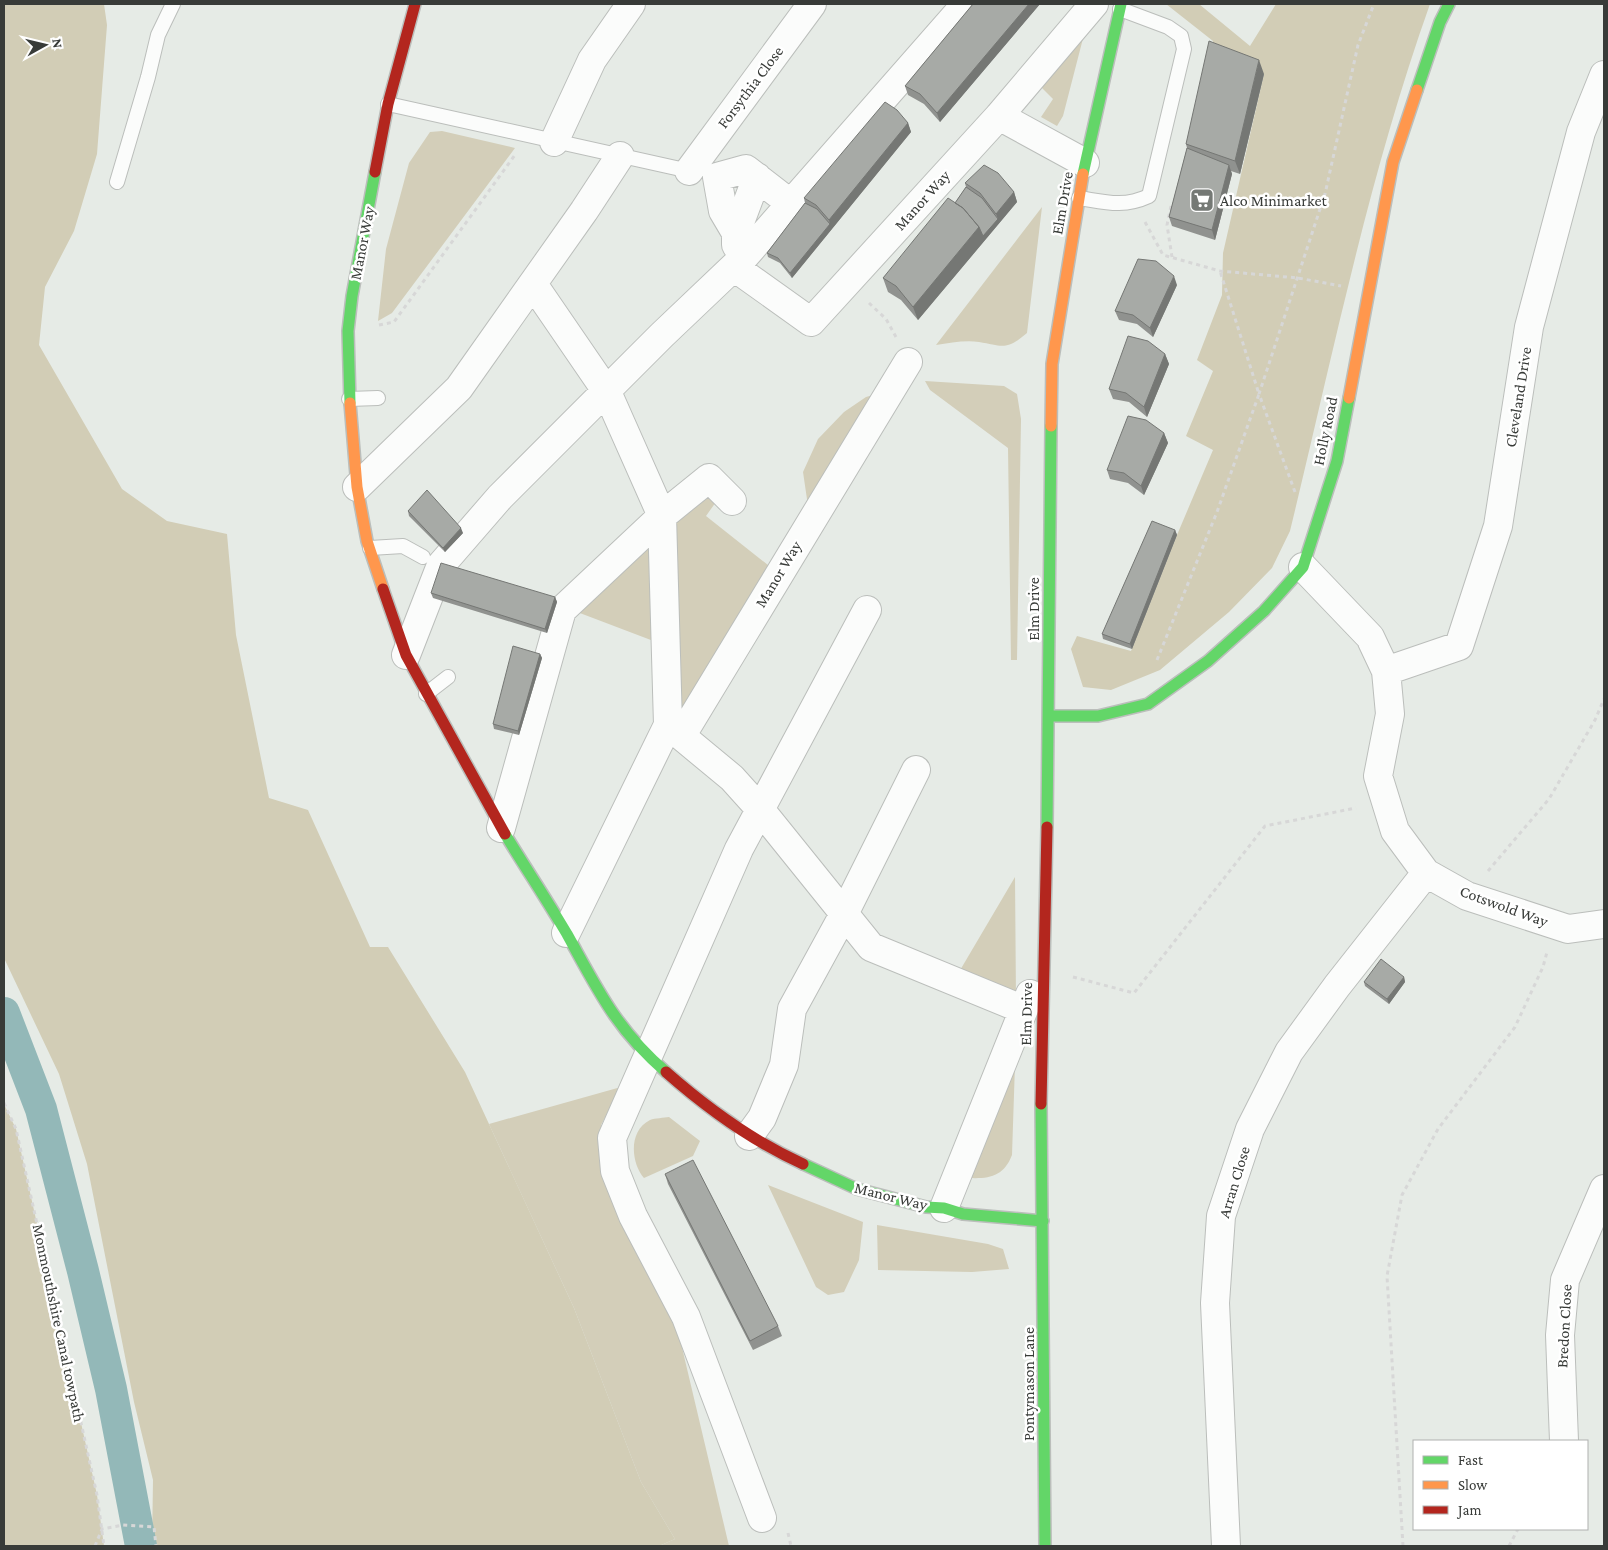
<svg xmlns="http://www.w3.org/2000/svg" width="1608" height="1550" font-family="'Crimson Pro',serif">
<style>
.green{fill:#d3ceb9}
.forest{fill:#d2cdb6}
.lines{fill:none;stroke-linecap:round;stroke-linejoin:round}
.canal{stroke:#93b8b8;stroke-width:32}
.lane-casing{stroke:#bbbebb;stroke-width:16}
.street-casing{stroke:#bbbebb;stroke-width:30}
.fast-casing{stroke:#bbbebb;stroke-width:14}
.slow-casing{stroke:#bbbebb;stroke-width:14}
.jam-casing{stroke:#bbbebb;stroke-width:14}
.path{stroke:#d7d7d7;stroke-width:3;stroke-dasharray:4 4;stroke-linecap:butt}
.lane{stroke:#fbfcfb;stroke-width:14}
.street{stroke:#fbfcfb;stroke-width:28}
.fast{stroke:#63d668;stroke-width:11}
.slow{stroke:#ff974d;stroke-width:11}
.jam{stroke:#b3261e;stroke-width:11}
.wall{fill:#90928f}
.shaded-wall{fill:#757774}
.building{fill:#a7aaa6;stroke:#757774}
.labels{text-anchor:middle;dominant-baseline:central;stroke-width:5;stroke-linejoin:round;paint-order:stroke}
.street-label{font-size:16px;fill:#383b38;stroke:#fff}
.poi-label{font-size:16px;fill:#383b38;stroke:#fff;text-anchor:start}
</style>
<rect width="100%" height="100%" fill="#e6ebe6"/>
<path class="green" d="M1088 19 1063 116 1057 126 1041 117 1053 99 1036 82Z
M442 131 515 148 392 313 378 321 386 249 409 163 430 132Z
M1042 207 1027 333C1006 351 1003 346 979 342 965 340 950 343 936 345Z
M925 381 1004 386 1017 394 1021 419 1017 660H1011L1008 448 930 390Z
M891 390 808 506 803 472 818 439 844 412 866 397Z
M709 478 723 492 706 516 778 573 682 735 664 645 564 607Z
M1015 877 1016 1001 959 972Z
M1016 1034 1012 1155C1004 1176 990 1179 969 1178Z
M621 1087 601 1125 600 1169 632 1238 675 1318 729 1546H659L675 1539 641 1482 574 1308 489 1124Z
M669 1117 700 1141 693 1156 644 1178C631 1163 628 1131 650 1120 655 1118 664 1118 669 1117Z
M768 1185 863 1222 859 1260 844 1292 828 1295 816 1287Z
M877 1225 988 1244 1003 1249 1009 1269 972 1272 878 1270Z"/>
<path class="forest" d="M4 4H104L107 25 97 154 74 231 45 287 39 345 122 489 167 521 227 534 236 635 269 798 308 810 370 947H388L465 1072 574 1308 641 1482 675 1539 659 1546H152L153 1480 134 1402 87 1164 59 1074 4 958Z
M1166 4H1199L1250 46 1276 4H1430C1369 175 1333 354 1290 531L1272 568 1229 612 1160 670 1111 690 1083 687 1071 649 1077 636 1131 651 1177 535 1213 450 1186 436 1213 371 1197 360 1222 295 1223 253 1264 74 1213 53V41Z
M4 1104 16 1129 97 1495 104 1546H4Z"/>
<g class="lines">
<path class="canal" d="M4 1013 41 1109 83 1271 111 1389 141 1546"/>
<g class="lane-casing">
<path id="lane" d="M388 104 694 172
M117 182 148 77 158 35 173 4
M1079 198C1105 202 1123 208 1149 196L1184 49 1181 36 1168 27 1120 9
M349 399 378 398
M370 548 403 546 423 557
M426 694 448 677"/>
</g>
<g class="street-casing">
<path id="street" d="M999 116 1085 163
M554 142 592 60 631 4
M689 171 812 4
M736 233 757 177
M744 257 736 245V233L723 211 717 177 746 169 790 203
M734 267 811 322 999 116 1094 4
M533 284 607 392 662 516 668 725 732 778 759 808 871 947 1022 1009
M357 487 459 388 584 211 620 156
M1303 567 1370 637 1386 671 1390 714 1378 776 1395 831 1426 873 1467 896 1568 929 1604 924
M406 655 441 565 500 497 662 335 744 257 966 4
M1386 671 1459 646 1498 526 1529 327 1581 132 1604 75
M682 735 908 362
M501 828 562 610 662 516 709 478 732 501
M566 933 668 725
M749 1136 762 1118 784 1065 792 1009 844 914 916 770
M944 1208 1030 994
M1564 1441 1560 1335 1565 1280 1604 1189
M762 1518 686 1317 633 1216 615 1171 612 1138 739 849 867 610
M1226 1546 1215 1303 1221 1216 1250 1129 1289 1052 1337 986 1426 873"/>
</g>
<g class="fast-casing">
<path id="fast" d="M1417 90 1440 22 1449 4
M1083 174 1121 4
M350 403 348 331 352 296 375 172
M1049 716H1098L1148 704 1208 661 1264 611 1303 567 1337 461 1349 398
M1047 827 1051 426
M505 834C525 867 547 900 567 934 598 990 616 1029 666 1072
M1041 1104 1045 1546
M803 1164 857 1189 926 1207 944 1208 963 1214 1043 1221"/>
</g>
<g class="slow-casing">
<path id="slow" d="M1349 398 1393 162 1417 90
M350 403 357 487 367 541 383 589
M1051 426 1052 364 1083 174"/>
</g>
<g class="jam-casing">
<path id="jam" d="M375 172 388 104 415 4
M383 589 406 655 505 834
M666 1072C708 1109 752 1141 803 1164
M1041 1104 1047 827"/>
</g>
<path class="path" d="M1171 206 1167 225 1172 257
M1145 222 1163 255 1220 271 1298 278 1341 286
M869 303 886 319 896 337
M379 325 394 322 515 155
M1295 492 1259 394 1325 194 1358 45 1374 4
M1157 660 1217 512 1259 394 1220 271
M1488 871 1549 799 1595 720 1604 699
M1073 977 1134 993 1265 826 1356 808
M4 1103 16 1129 97 1495 104 1546
M788 1533 791 1546
M95 1546 102 1529 123 1525 154 1527 156 1546
M1403 1546 1387 1276 1402 1195 1438 1129 1515 1027 1543 967 1547 952
M1509 1546 1518 1529"/>
<use href="#lane" class="lane"/>
<use href="#street" class="street"/>
<use href="#fast" class="fast"/>
<use href="#slow" class="slow"/>
<use href="#jam" class="jam"/>
</g>
<path class="wall" d="M973 4H1040L940 122 924 104 908 95 905 86Z
M1264 74 1240 174 1231 171 1232 174 1215 240 1172 226 1169 217 1187 148 1186 144Z
M908 123 911 132 792 278 780 263 768 257 767 253 805 203 804 198Z
M965 183 1014 192 1017 202 918 320 901 300 888 292 883 278 955 203 966 187Z
M1177 285 1153 337 1137 324 1119 320 1115 311Z
M1165 354 1169 364 1147 417 1129 402 1113 399 1109 389Z
M1164 433 1168 443 1144 495 1128 483 1110 479 1107 470Z
M408 511 463 533 445 552 409 516Z
M1175 530 1177 535 1132 649 1103 639 1102 634Z
M431 593 555 597 557 602 547 633 433 598Z
M540 654 542 658 519 735 494 729 493 724Z
M1404 977 1405 982 1389 1004 1365 986 1364 982Z
M665 1174 778 1326 782 1336 753 1350 668 1184Z"/>
<path class="shaded-wall" d="M1029 4H1040L940 122 937 113Z
M1259 60 1264 74 1240 174 1235 161Z
M908 123 911 132 792 278 790 273 830 224 829 220Z
M1229 165 1232 174 1215 240 1212 230Z
M1014 192 1017 202 918 320 913 307 979 227 998 219 996 214Z
M1174 276 1177 285 1153 337 1150 328Z
M1165 354 1169 364 1147 417 1144 407Z
M1164 433 1168 443 1144 495 1141 486Z
M461 528 463 533 445 552 443 548Z
M1175 530 1177 535 1132 649 1130 644Z
M555 597 557 602 547 633 545 629Z
M540 654 542 658 519 735 518 731Z
M1404 977 1405 982 1389 1004 1387 999Z"/>
<path class="building" d="M973 4H1029L937 113 920 94 905 86Z
M1209 41 1259 60 1235 161 1186 144Z
M885 102 897 110 908 123 829 220 816 205 804 198Z
M1187 148 1229 165 1212 230 1169 217Z
M984 165 998 173 1014 192 996 214 980 193 965 183Z
M966 187 982 198 998 219 983 236 979 227 963 208 955 203Z
M948 198 963 208 979 227 913 307 896 286 883 278Z
M805 203 817 209 830 224 790 273 778 258 767 253Z
M1138 259 1156 261 1174 276 1150 328 1133 315 1115 311Z
M1128 336 1148 341 1165 354 1144 407 1126 393 1109 389Z
M1128 416 1146 420 1164 433 1141 486 1124 473 1107 470Z
M427 490 461 528 443 548 408 511Z
M1152 521 1175 530 1130 644 1102 634Z
M441 563 555 597 545 629 431 593Z
M513 646 540 654 518 731 493 724Z
M1381 959 1404 977 1387 999 1364 982Z
M693 1160 778 1326 750 1341 665 1174Z"/>
<defs>
<g id="supermarket-square" transform="scale(1.25)"><rect x="-9" y="-9" width="18" height="18" rx="4" fill="#757975" stroke="#fff"/><path d="M-6-5.5h2.5l.6 2H6L4.5 2H-2.5L-4.4-4H-6ZM-1.5 3.2a1.3 1.3 0 1 0 .1 0ZM3 3.2a1.3 1.3 0 1 0 .1 0Z" fill="#fff"/></g>
</defs>
<g fill-rule="evenodd">
<use href="#supermarket-square" x="1202" y="200"/>
</g>
<g class="labels">
<g class="street-label">
<text transform="translate(750 87) rotate(-53)">Forsythia Close</text>
<text transform="translate(922 200) rotate(-48)">Manor Way</text>
<text transform="translate(1062 203) rotate(-80)">Elm Drive</text>
<text transform="translate(362 243) rotate(-79)">Manor Way</text>
<text transform="translate(1518 397) rotate(-81)">Cleveland Drive</text>
<text transform="translate(1325 431) rotate(-78)">Holly Road</text>
<text transform="translate(778 574) rotate(-59)">Manor Way</text>
<text transform="translate(1033 609) rotate(-90)">Elm Drive</text>
<text transform="translate(1504 906) rotate(20)">Cotswold Way</text>
<text transform="translate(1026 1014) rotate(-89)">Elm Drive</text>
<text transform="translate(1234 1182) rotate(-73)">Arran Close</text>
<text transform="translate(891 1196) rotate(14)">Manor Way</text>
<text transform="translate(59 1323) rotate(78)">Monmouthshire Canal towpath</text>
<text transform="translate(1564 1326) rotate(-87)">Bredon Close</text>
<text transform="translate(1028 1384) rotate(-90)">Pontymason Lane</text>
</g>
<g class="poi-label">
<text x="1220" y="200">Alco Minimarket</text>
</g>
</g>
<rect width="1608" height="1550" fill="none" stroke="#383b38" stroke-width="10"/>
<rect x="1413" y="1440" width="175" height="90" fill="#ffffff" stroke="#afb1af"/>
<rect x="1423" y="1456" width="25" height="8" fill="#63d668" stroke="#afb1af"/>
<text x="1458" y="1465" font-size="15" fill="#383b38">Fast</text>
<rect x="1423" y="1481" width="25" height="8" fill="#ff974d" stroke="#afb1af"/>
<text x="1458" y="1490" font-size="15" fill="#383b38">Slow</text>
<rect x="1423" y="1506" width="25" height="8" fill="#b3261e" stroke="#afb1af"/>
<text x="1458" y="1515" font-size="15" fill="#383b38">Jam</text>
<g transform="translate(45 45) rotate(82)" stroke="#ffffff" stroke-width="4" paint-order="stroke">
<path d="M0-4L9 19L0 12L-9 19Z" fill="#383b38"/>
<text y="-8" font-size="14" font-weight="bold" text-anchor="middle" fill="#383b38">N</text>
</g>
</svg>
